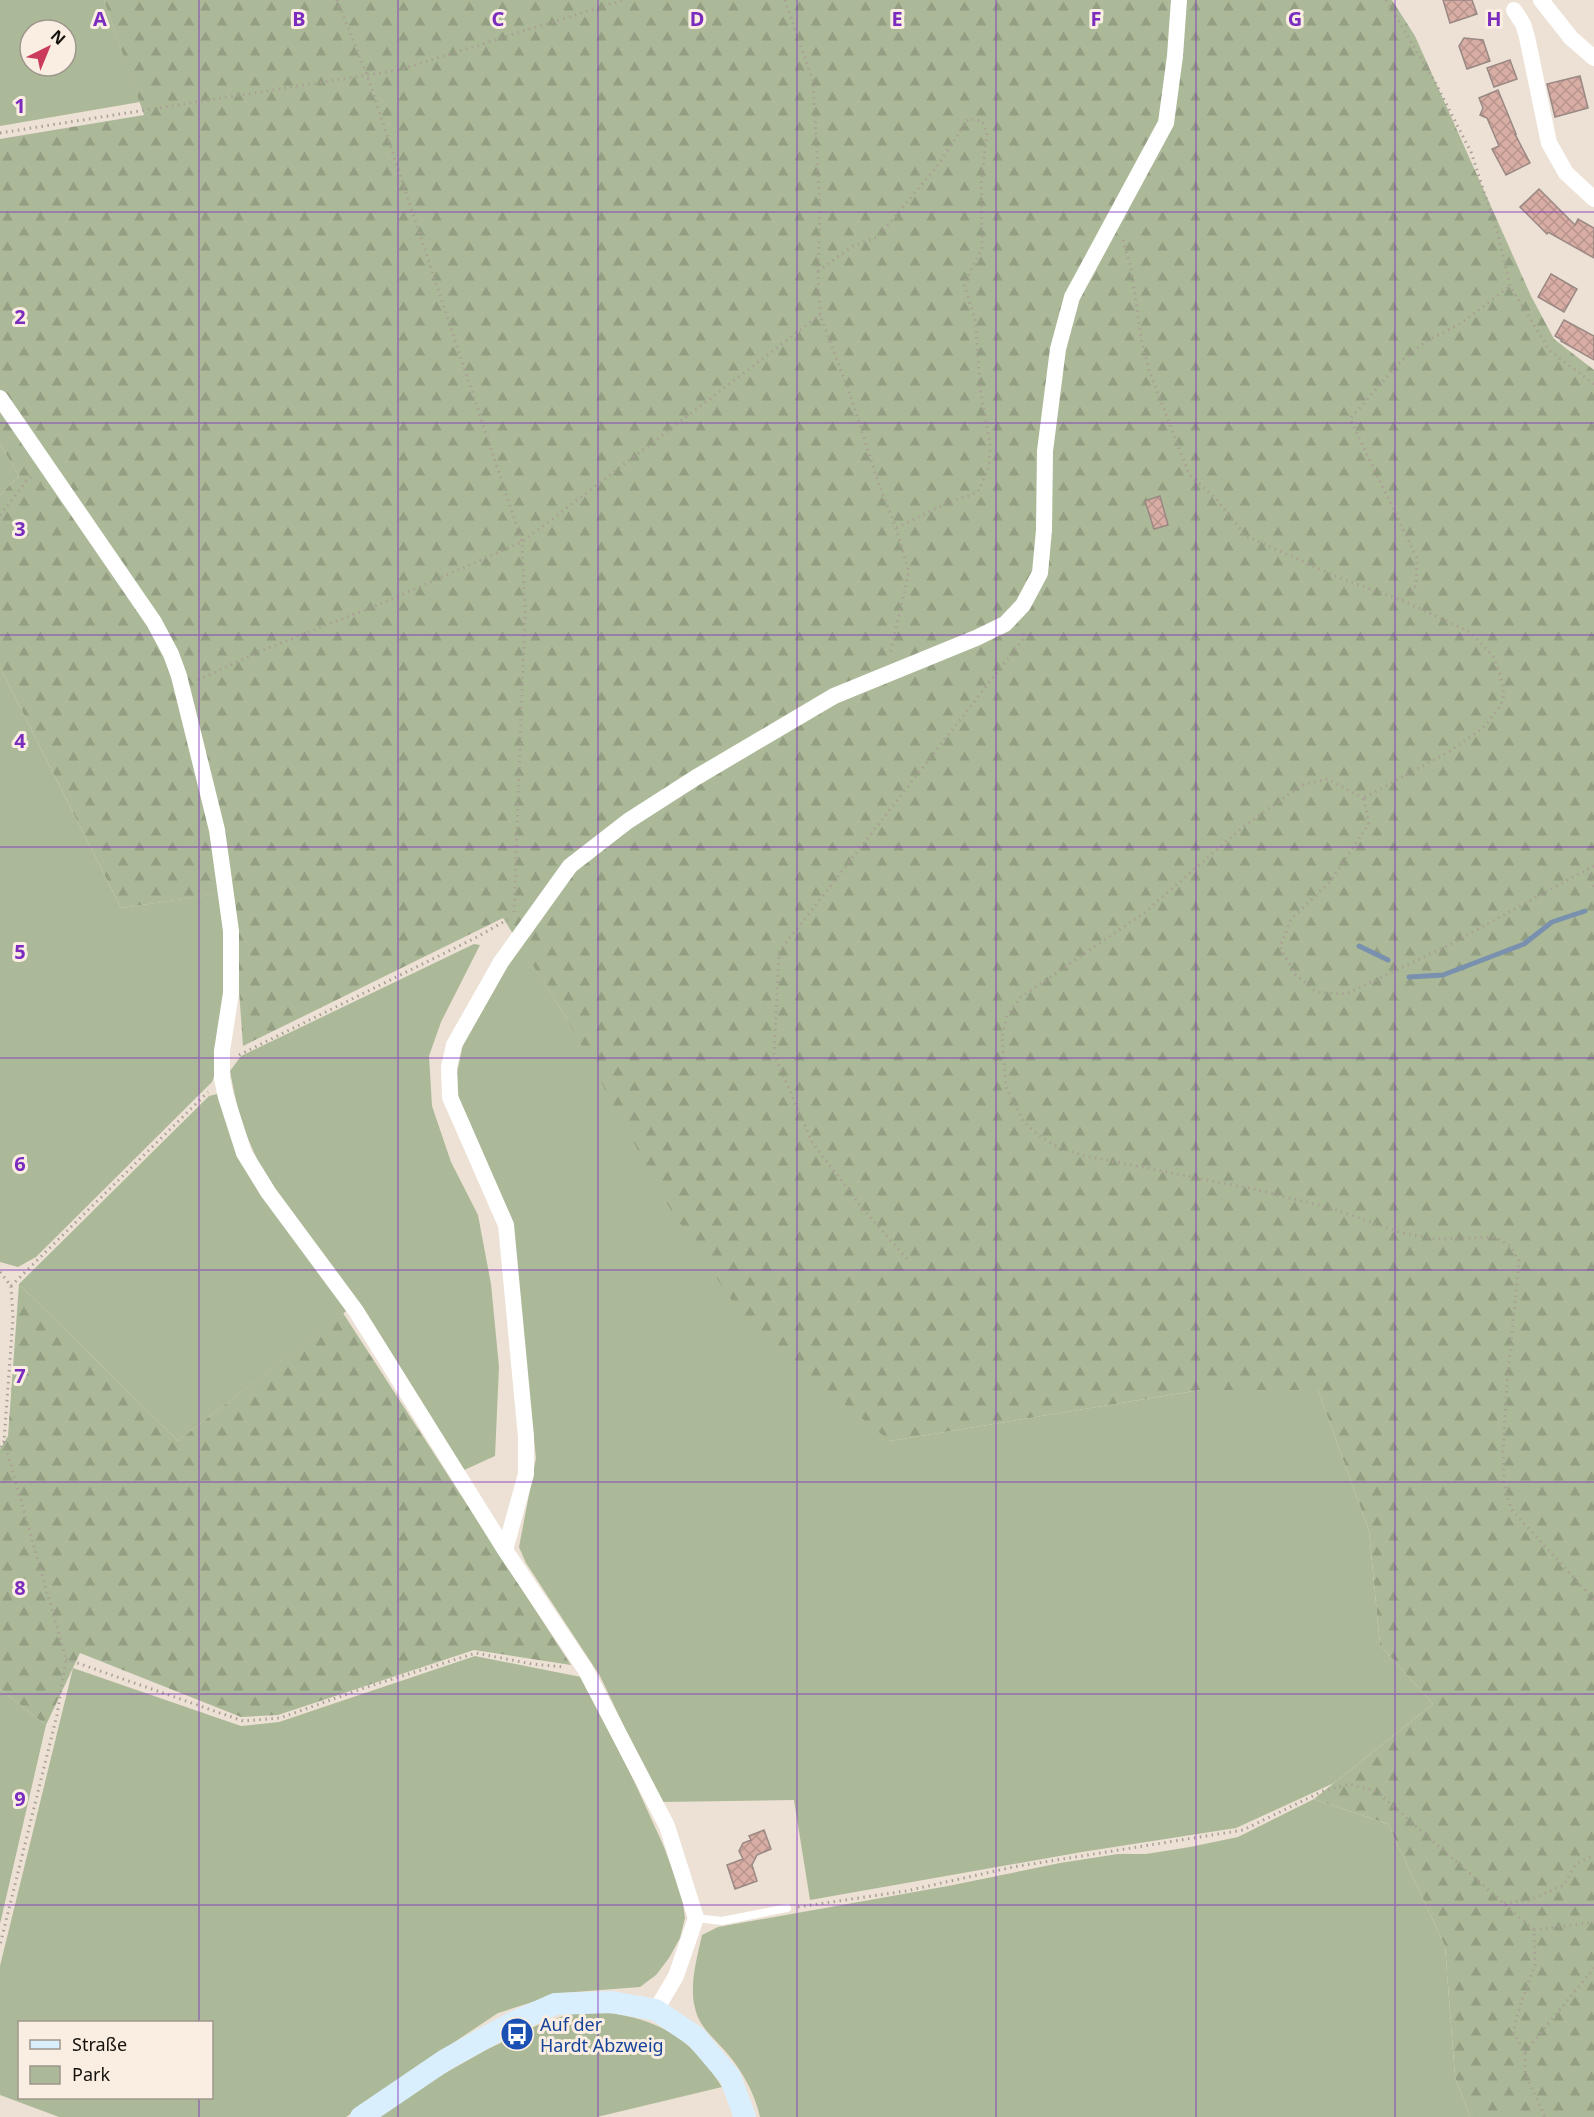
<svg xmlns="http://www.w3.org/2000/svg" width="1594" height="2117" font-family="'Noto Sans',sans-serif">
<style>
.green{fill:#acb998;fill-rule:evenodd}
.forest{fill:url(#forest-firs)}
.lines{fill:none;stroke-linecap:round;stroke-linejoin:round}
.stream{stroke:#7990ae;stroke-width:5}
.building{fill:url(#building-cross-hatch);stroke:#998884;stroke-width:1.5}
.path{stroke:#a9a096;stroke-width:3;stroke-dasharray:1.5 4.5;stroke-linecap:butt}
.lane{stroke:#fff;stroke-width:8}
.street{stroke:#fff;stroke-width:16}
.secondary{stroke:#daeffe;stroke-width:22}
.grid{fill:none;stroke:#7b2cbf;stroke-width:1.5;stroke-opacity:0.55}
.labels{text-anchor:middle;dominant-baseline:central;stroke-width:6;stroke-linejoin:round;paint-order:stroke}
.transit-label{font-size:18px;fill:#164399;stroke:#f9eee1;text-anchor:start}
.grid-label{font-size:20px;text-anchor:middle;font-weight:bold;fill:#7b2cbf;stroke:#f9eee1;stroke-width:6;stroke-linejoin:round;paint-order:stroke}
</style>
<defs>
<pattern id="forest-firs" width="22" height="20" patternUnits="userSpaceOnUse" patternTransform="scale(1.5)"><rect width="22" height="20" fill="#acb998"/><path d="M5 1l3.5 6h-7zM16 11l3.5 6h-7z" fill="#939e82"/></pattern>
<pattern id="building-cross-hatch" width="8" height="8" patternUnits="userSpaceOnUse" patternTransform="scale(1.5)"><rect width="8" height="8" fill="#d7ada4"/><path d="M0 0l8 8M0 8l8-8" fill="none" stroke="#b8948c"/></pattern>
</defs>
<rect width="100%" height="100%" fill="#ece1d4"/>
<path class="green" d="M0 0H104L140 102 0 126ZM30 30H66V66H30Z
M0 444 19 476 0 495Z
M0 667 121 908 223 893 226 975 215 1074 212 1082 36 1257 18 1267 0 1262Z
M474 944 480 945 441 1022 429 1056 432 1106 451 1162 478 1215 491 1284 499 1367 495 1456 462 1471C427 1412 393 1353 354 1296 321 1248 276 1204 253 1150 241 1125 235 1098 230 1071L241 1056Z
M520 944 567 1019 890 1441 1200 1390H1318L1369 1531 1380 1645 1433 1704 1334 1783 1236 1828 1082 1852 810 1900 794 1800 660 1802 600 1676 526 1563 519 1547 536 1458 513 1238 459 1106 457 1073 463 1044Z
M217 1094 349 1309 178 1441 19 1284 209 1096Z
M475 1656 581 1677 589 1692 635 1783 664 1847 682 1896 685 1918 680 1938 669 1958 656 1975 640 1987 561 1993 498 2013 396 2081 346 2117H59L0 2095V1966L73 1668 241 1726 279 1722ZM20 2022H212V2098H20Z
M0 1689 46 1725 0 1924Z
M1314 1799 1388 1824 1445 1946 1455 2077 1470 2117H760C755 2094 742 2070 726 2052 714 2038 699 2027 695 2008 689 1985 697 1958 702 1935L718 1927 948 1886 1060 1863 1118 1854H1146L1190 1847 1238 1837Z
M602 2012C660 2019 691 2038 722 2087L597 2117H378L433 2080 486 2050 542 2023 570 2014Z"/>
<path class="forest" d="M104 0H1392L1415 36 1531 296 1554 339 1594 370V2117H1470L1455 2077 1445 1946 1388 1824 1314 1799 1433 1704 1380 1645 1369 1531 1318 1390H1200L890 1441 750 1328 666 1202 567 1019 503 918 243 1046 232 892 121 908 0 667V495L19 476 0 444V139L144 115Z
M19 1284 178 1441 343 1313 571 1665 474 1650 278 1715 241 1717 80 1653 46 1725 0 1689V1449L8 1436Z"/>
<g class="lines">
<path class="stream" d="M1359 946 1388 960
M1409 977 1443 975 1524 944 1552 922 1585 911"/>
</g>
<path class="building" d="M1443 0H1472L1477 14 1450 23Z
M1464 38 1483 40 1490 61 1467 69 1459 46Z
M1510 60 1517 79 1494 87 1487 68Z
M1580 76 1588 108 1555 117 1547 84Z
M1498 90 1516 134H1515L1530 163 1506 175 1492 149 1499 146 1487 118 1480 115 1483 108 1479 98Z
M1539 189 1575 225 1578 219 1594 228V258L1548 232 1547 234 1520 207Z
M1551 274 1577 289 1564 312 1538 297Z
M1564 320 1594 336V360L1561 341 1562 340 1555 336Z
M1160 496 1168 525 1154 529 1145 501Z
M764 1830 771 1849 757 1855 752 1865 757 1881 735 1889 727 1865 743 1859 739 1851 743 1843 751 1840 749 1836Z"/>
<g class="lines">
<path class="path" d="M337 0 367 75 522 542 525 611 514 912
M785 0 813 81 820 209 818 271 820 315 849 391 878 482 896 528 909 572 890 654
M1386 0 1435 82 1471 152 1498 234 1510 286 1550 351 1594 384
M0 133 399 70 623 0
M1123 240 1131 268 1142 343 1149 370 1189 474 1216 499 1246 536 1340 578 1401 600 1470 632 1493 656 1501 677 1504 695 1501 705 1483 728 1450 751 1364 798
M818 271 853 246 878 237 938 165 968 119 982 121 987 132 981 185 982 249 964 284 976 323 980 388 990 444 989 467 978 492 945 504 896 528
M0 515 27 480 34 475
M1402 600 1416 586 1417 558 1350 419 1398 364 1425 342 1463 322 1510 286
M198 680 263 650 385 602 522 542 820 315
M1364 799 1328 779 1302 785 1244 826 1144 913 1021 997 1007 1016 1002 1037 1006 1087 1023 1121 1037 1134 1054 1145 1081 1155 1258 1190 1334 1209 1402 1233 1436 1239 1495 1237 1510 1246 1519 1261 1507 1384 1503 1452 1504 1482 1511 1509 1594 1600
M1364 799 1369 824 1330 882 1291 919 1280 947 1295 974 1316 992 1346 994 1447 946 1588 869
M1594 866 1588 869 1594 888
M239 1055 477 937 512 917
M907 1259 858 1203 812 1142 774 1054 779 952 1023 639V632
M0 1272 11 1286 13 1318 4 1441 66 1659 57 1715 0 1945
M11 1286 208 1092
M0 1447 4 1441
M66 1659 243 1721 280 1718 367 1687 476 1653 532 1664 564 1667
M1504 1903 1530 1900 1564 1885 1576 1864 1594 1855
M798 1907 906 1891 1013 1867 1243 1830 1323 1791 1349 1784 1376 1791 1534 1930 1535 1965 1521 2003 1513 2032 1525 2052V2073L1545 2117
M1534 1930 1594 1922
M1525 2052 1594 1968"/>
<path class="lane" d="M696 1918 722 1921 787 1908"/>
<path class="street" d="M1541 0 1571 38 1594 58
M1514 10 1523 24 1527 37 1549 143 1566 173 1594 199
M0 398 154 622 171 654 179 676 217 830 231 931V993L222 1051V1078L226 1097 244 1153 268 1192 356 1311 505 1550 585 1669 667 1826 696 1918 676 1976 656 2010
M505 1550 526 1474V1437L506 1225 450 1097 449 1067 454 1045 501 962 570 866 628 821 695 778 834 696 976 638 1005 624 1023 605 1040 573 1044 530 1045 451 1058 349 1072 297 1166 123 1175 56 1179 0"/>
<path class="secondary" d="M361 2117 445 2060 510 2024 555 2004 612 2002 656 2010 696 2037 730 2077 745 2117"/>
</g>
<path class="grid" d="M199 0V2022M398 0V2117M598 0V2117M797 0V2117M996 0V2117M1196 0V2117M1395 0V2117M0 212H1594M0 423H1594M0 635H1594M0 847H1594M0 1058H1594M0 1270H1594M0 1482H1594M0 1694H1594M0 1905H1594M199 2098V2117"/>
<defs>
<g id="bus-disc" transform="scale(1.725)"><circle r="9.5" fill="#1a4fb4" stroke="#f9eee1"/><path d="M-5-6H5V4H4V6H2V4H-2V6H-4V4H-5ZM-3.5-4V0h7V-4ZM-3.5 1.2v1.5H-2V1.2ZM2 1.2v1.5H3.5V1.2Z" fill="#fff"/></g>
</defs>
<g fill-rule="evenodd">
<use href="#bus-disc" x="517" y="2034"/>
</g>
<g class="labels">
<g class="transit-label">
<text x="540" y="2024">Auf der<tspan x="540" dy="21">Hardt Abzweig</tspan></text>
</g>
</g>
<g class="grid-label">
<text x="100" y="26">A</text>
<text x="299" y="26">B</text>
<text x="498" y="26">C</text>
<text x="697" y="26">D</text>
<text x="897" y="26">E</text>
<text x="1096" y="26">F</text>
<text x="1295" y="26">G</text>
<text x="1494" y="26">H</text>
<text x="20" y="113">1</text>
<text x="20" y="324">2</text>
<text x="20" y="536">3</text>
<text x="20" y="748">4</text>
<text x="20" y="959">5</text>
<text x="20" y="1171">6</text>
<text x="20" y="1383">7</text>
<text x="20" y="1595">8</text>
<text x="20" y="1806">9</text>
</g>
<rect x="18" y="2021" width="195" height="78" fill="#f9eee1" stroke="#9e968c" stroke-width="1.5"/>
<rect x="30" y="2040" width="30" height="9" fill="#daeffe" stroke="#9e968c" stroke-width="1.5"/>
<text x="72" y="2051" font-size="18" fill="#15110c">Straße</text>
<rect x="30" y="2066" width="30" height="18" fill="#acb998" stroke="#9e968c" stroke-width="1.5"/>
<text x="72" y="2081" font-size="18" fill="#15110c">Park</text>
<g transform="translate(48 48) rotate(43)"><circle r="28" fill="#f9eee1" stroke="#9e968c" stroke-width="1.5"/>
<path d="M0-4.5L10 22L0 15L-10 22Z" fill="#cb3b5b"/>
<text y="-9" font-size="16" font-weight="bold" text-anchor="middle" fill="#15110c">N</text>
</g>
</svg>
